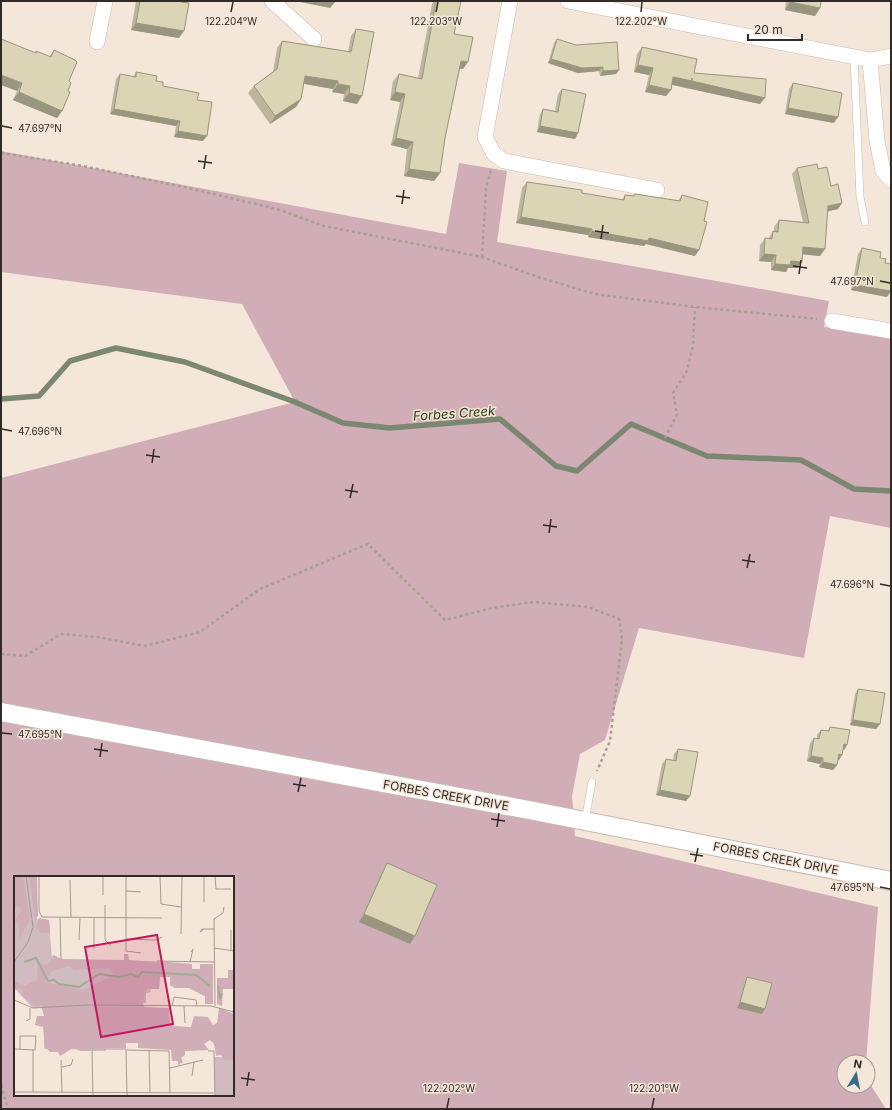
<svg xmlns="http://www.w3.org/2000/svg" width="892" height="1110" font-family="Inter,sans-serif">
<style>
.forest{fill:#d0adb7;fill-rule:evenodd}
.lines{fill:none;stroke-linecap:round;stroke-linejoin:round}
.stream{stroke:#7c8772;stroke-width:5.5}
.service-casing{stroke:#c7b9ad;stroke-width:8}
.minor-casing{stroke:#c7b9ad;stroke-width:16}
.tertiary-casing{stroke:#c7b9ad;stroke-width:20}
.path{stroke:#a99f95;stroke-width:2.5;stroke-dasharray:3 3;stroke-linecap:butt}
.service{stroke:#fff;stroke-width:7}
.minor{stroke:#fff;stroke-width:15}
.tertiary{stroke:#fff;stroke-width:18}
.wall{fill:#bcb79c}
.shaded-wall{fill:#99957f}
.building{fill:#dbd5b5;stroke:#99957f}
.ticks{fill:none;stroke:#302b26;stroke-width:1.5}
.labels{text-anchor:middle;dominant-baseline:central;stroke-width:3;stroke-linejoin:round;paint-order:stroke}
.street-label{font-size:12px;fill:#302b26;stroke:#f4e6d9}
.water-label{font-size:13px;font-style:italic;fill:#253b0f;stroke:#f4e6d9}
.inset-river{fill:none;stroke:#9dae92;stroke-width:2}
.inset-road{fill:none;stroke:#a69b91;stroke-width:1}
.view{fill:#c2185b;fill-opacity:0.15;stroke:#c2185b;stroke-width:2}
.inset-edge{fill:none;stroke:#302b26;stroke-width:2}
.ticks-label{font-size:10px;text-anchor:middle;fill:#302b26;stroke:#f4e6d9;stroke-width:3;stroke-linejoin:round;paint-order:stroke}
</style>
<rect width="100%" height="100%" fill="#f4e6d9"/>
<path class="forest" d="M1 151 446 234 459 163 507 171 497 242 829 301 824 327 891 339V528L830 516 804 658 639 628 605 740 580 754 572 796 575 836 878 907 866 1062H844V1086H868V1081L886 1109H1V478L295 402 242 304 1 272ZM15 877H233V1095H15Z"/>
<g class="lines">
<path class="stream" d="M1 399 39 396 70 361 116 348 185 362 295 402 343 423 390 428 500 419 556 466 577 471 631 424 707 456 801 460 854 489 891 491"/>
<g class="service-casing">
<path id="service" d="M854 57 860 197 865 222
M585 821 592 782"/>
</g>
<g class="minor-casing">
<path id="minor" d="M272 1 314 39
M510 1 485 137 494 154 504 161 657 190
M568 1 870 60 891 56
M97 42 105 1
M870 60 877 141 883 171 891 180
M832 321 891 331"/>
</g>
<g class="tertiary-casing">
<path id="tertiary" d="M1 712 529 810 891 881"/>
</g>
<path class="path" d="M1 153 83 166 184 187 277 209 324 226 482 257 538 277 595 294 695 307 817 319
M482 257 486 188 491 170
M665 438 677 414 673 393 687 371 693 345 695 307
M1 654 25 656 61 634 97 637 145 646 200 632 260 589 368 544 445 620 492 608 533 602 588 607 619 619 622 639 610 741 597 771
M1 1085 8 1109"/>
<use href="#service" class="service"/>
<use href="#minor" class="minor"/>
<use href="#tertiary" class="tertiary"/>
</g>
<path class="wall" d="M136 1H181L179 38 131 30Z
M434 1H458L454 34 463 69H460L445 138 440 173 434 181 404 176 407 149 391 145 400 102 390 100 393 81 399 74 418 78 432 4Z
M786 1H821L820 8 815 16 785 10Z
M356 29 357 104 343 101 344 94 332 92 333 89 304 84 301 99 296 107 270 124 248 93 254 86 273 72 277 48 282 41 348 52 351 36Z
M557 39 619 70 616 74 600 76 599 71 578 73 548 63 554 43Z
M642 47 694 73 760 104 672 85 671 90 666 96 645 92 649 75 634 72 637 54Z
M54 50 69 81 68 91 62 111 57 118 13 100 35 52 49 57Z
M136 72 156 81 163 86 197 100 203 141 174 137 176 126 110 114 116 79 120 74 133 77Z
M793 83 834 123 785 114 789 89Z
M562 89 578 133 575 139 537 132 540 114 543 109 555 111 558 94Z
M797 168 818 169 831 186 842 203 838 209 827 212 825 249 820 256 803 254 797 268H788L786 272 771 270V262L759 261 760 245 765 238 768 239 773 231H774V227L779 220 803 222 792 174Z
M527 182 582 193 622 200 625 195 633 196 635 194 678 201 682 195 695 256 646 244 644 246 588 237V235L516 223 522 188Z
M862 248 880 258 885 263 887 297 851 290 858 254Z
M858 689 880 724 876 729 850 725 855 694Z
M830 727 847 745 844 750H843L842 755 839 760H838L837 765 833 770 819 767 820 764 807 761 810 743 814 738H817V735L821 730 827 731Z
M678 749 690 796 686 801 656 795 662 764 666 759 673 760 674 754Z
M387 863 410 944 359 922 381 871Z
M747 977 765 1009 762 1014 737 1008 743 982Z"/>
<path class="shaded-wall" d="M295 1H336L330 8Z
M790 2 820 8 815 16 785 10Z
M136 23 184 31 179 38 131 30Z
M551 59 603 67 599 71 578 73 548 63Z
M461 61 468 62 463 69 456 68Z
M638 65 653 68 649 75 634 72Z
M619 70 616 74 600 76 603 71Z
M1 75 22 83 17 91 1 85Z
M305 76 338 81 333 89 300 83Z
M673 77 692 81 687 88 669 84Z
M692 81 765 98 760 104 687 88Z
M338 84 350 86 344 94 332 92Z
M649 85 671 90 666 96 645 92Z
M19 92 62 111 57 118 13 100Z
M395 92 405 94 400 102 390 100Z
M349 93 362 96 357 104 343 101Z
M301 99 296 107 270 124 275 116Z
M788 108 838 117 834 123 785 114Z
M114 109 180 121 176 126 110 114Z
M540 126 578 133 575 139 537 132Z
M178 131 207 136 203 141 174 137Z
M396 138 413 142 407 149 391 145Z
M409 169 440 173 434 181 404 176Z
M842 203 838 209 823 212 828 206Z
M521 217 592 229 588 235 516 223Z
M592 231 649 238 699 250 695 256 646 244 644 246 588 237Z
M803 247 825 249 820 256 798 254Z
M764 254 776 255 771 262 759 261Z
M791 261 802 262 797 268H788L786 272 771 270 775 264Z
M855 285 891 291 887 297 851 290Z
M853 720 880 724 876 729 850 725Z
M844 744 847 745 844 750H840Z
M839 754 842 755 839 760H835Z
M811 756 823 758 820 764 807 761Z
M823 762 837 765 833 770 819 767Z
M660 790 690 796 686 801 656 795Z
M364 914 415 936 410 944 359 922Z
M740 1002 765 1009 762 1014 737 1008Z"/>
<path class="building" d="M140 1H181V2L189 3 184 31 136 23Z
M436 1H461L454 34 473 37 468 62 461 61 445 138 440 173 409 169 413 142 396 138 405 94 395 92 399 74 422 79Z
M790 1H821L820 8 790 2Z
M356 29 374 32 362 96 349 93 350 86 338 84V81L305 76 301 99 275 116 254 86 277 69 282 41 351 52Z
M1 39 36 53V51L51 57 54 50 75 60 77 62 69 81 71 83 68 91 70 92 62 111 19 92 22 83 1 75Z
M557 39 576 45 617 42 619 70 603 71V67L582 68 551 59Z
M642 47 697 59 694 73 766 79 765 98 692 81V78V81L673 77 671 90 649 85 653 68 638 65Z
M136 72 157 76 156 81 163 82V86L199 93 197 100 212 102 207 136 178 131 180 121 114 109 120 74 136 77Z
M793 83 842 93 838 117 788 108Z
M562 89 586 94 578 133 540 126 543 109 558 112Z
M817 164 818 169 827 167 831 186 838 184 842 203 828 206 825 249 803 247 802 262 791 261 790 265 775 264 776 255 764 254 765 238 772 239 773 231 778 232 779 220 809 223 797 168Z
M527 182 582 190V193L624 200 625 195 634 196 635 194 680 201 682 195 708 202 704 221 707 222 699 250 649 238 648 241 592 231V229L521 217Z
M862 248 881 252 880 258 886 259 885 263 891 264V291L855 285Z
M858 689 885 693 880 724 853 720Z
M830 727 850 730 847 745 844 744 842 755 839 754 837 765 823 762V758L811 756 814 738 819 739 821 730 829 731Z
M678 749 698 752 690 796 660 790 666 759 676 761Z
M387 863 437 885 415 936 364 914Z
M747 977 772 983 765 1009 740 1002Z"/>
<path class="ticks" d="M231 12 233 2M436 12 438 2M641 12 642 2M2 126 12 128M198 161 212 163M204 169 206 155M396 196 410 198M402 204 404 190M595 231 609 233M601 239 603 225M793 266 807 268M799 274 801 260M880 281 890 283M2 429 12 431M146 455 160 457M152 463 154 449M345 490 358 492M350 498 353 484M543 525 557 527M549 533 551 519M742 560 755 562M747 568 750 554M880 584 890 586M2 733 12 734M94 749 108 751M100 757 102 743M293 784 306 786M298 792 301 778M491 819 505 821M497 827 499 813M690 854 703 856M695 862 698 848M880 887 890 889M241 1078 255 1080M247 1086 249 1072M447 1108 449 1098M652 1108 654 1098"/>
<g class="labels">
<g class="street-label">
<text transform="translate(446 795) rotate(10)">FORBES CREEK DRIVE</text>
<text transform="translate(776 858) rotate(11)">FORBES CREEK DRIVE</text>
</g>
<g class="water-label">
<text transform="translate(454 413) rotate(-4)">Forbes Creek</text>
</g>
</g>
<g transform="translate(14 876)">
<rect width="220" height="220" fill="#f4e6d9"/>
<path d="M0 0H22L23 43 35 44 38 83 156 86 178 88V93H186V88H199V128H191V120L175 112H161L156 109V101H146L145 113H136L137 116 132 117V127H112V174L30 173V132H19L0 112ZM200 181H220V220H201Z" fill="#d0bbc1"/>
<path d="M0 0H9L16 43 5 64V49L1 45 7 34 4 30 0 31ZM15 0H23L24 40 21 42ZM25 42 35 44 36 57H27L22 52ZM110 78H114L115 84 178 88V93H186V88H199V128H191V120L175 112H161L156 109V101H146L145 113H132L129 127 130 131 155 132 156 146 160 150 177 151 180 140 194 141 199 149 203 147 205 132 220 138V184H210L207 179 202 180 200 168 196 164 190 168 195 174 171 175V179L167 182 169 186 164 189V185H158L157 174 124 172V167H112V172L79 173 76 175H67L59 172 46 180 44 176H36L31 171 29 151 21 149 23 140H30L27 130H21L7 119 9 114 0 112V108L2 106 10 110 23 104 24 85 31 89 37 86 39 79 48 83 110 84ZM55 90 60 94 95 92 100 99 69 114 30 106 38 95ZM214 94H220V113H209L208 130 203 128V102H214Z" fill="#d0adb7" fill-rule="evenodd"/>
<path class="inset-river" d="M10 86 22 82 34 105 40 104 45 108 65 111 85 98 105 101 117 98 124 101 128 96 182 99 196 110M204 110 206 123 208 117"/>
<path class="inset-road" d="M25 0V35L28 41 148 42M112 0V75L127 77M146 0 147 28 167 31M201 0 202 13H217M56 4 57 41M112 15 127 16M89 19V0M190 26V0M91 29V64L97 70M46 41 47 84M189 54 186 56 188 53H200M217 54V75M167 58 168 0M112 63 142 64 148 61M65 64 66 42M200 72 220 75M80 73V42M143 85 200 86M0 86 14 66 19 51 12 0M176 86 179 73 177 76M0 124 19 132 74 129 197 130 220 136M158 130 160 121 182 124 183 130M170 130 171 147M201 130 200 43 209 37 210 31M12 145 16 143V132M0 173 21 174 22 160H6V173M19 174V216M135 174 136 217M194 175H200L201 220M47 184 48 217M48 191 57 189 59 183M156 192 189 184M178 200 180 186M0 216 200 217M79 220 78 174H92M113 220 112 174 155 175 156 217"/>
<path class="view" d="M143 59 159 148 87 161 71 71Z"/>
<rect width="220" height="220" class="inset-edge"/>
</g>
<g class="ticks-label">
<text x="231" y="25">122.204°W</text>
<text x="436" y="25">122.203°W</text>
<text x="641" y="25">122.202°W</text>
<text x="40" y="132">47.697°N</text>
<text x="852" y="285">47.697°N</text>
<text x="40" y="435">47.696°N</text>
<text x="852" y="588">47.696°N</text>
<text x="40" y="738">47.695°N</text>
<text x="852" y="891">47.695°N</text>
<text x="449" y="1092">122.202°W</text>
<text x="654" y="1092">122.201°W</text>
</g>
<rect width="892" height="1110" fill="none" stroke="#302b26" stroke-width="4"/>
<g transform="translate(856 1074) rotate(10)"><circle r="19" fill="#f4e6d9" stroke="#a69b91"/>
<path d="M0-3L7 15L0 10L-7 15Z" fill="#376d88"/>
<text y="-6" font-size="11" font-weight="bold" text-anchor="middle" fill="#302b26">N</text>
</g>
<path d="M748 34v6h54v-6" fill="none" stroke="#302b26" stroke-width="2"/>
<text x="754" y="34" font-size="12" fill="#302b26" stroke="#f4e6d9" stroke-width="3" paint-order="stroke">20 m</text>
</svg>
